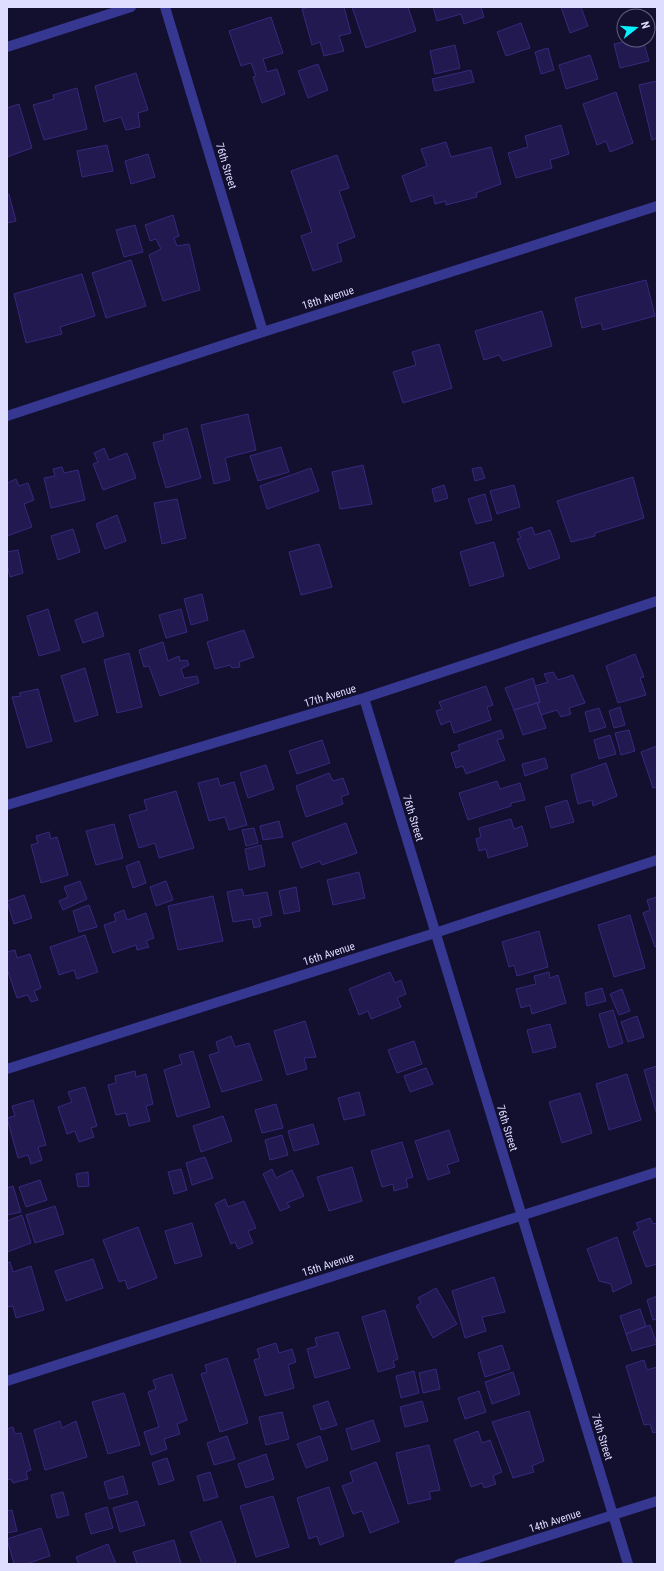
<svg xmlns="http://www.w3.org/2000/svg" width="664" height="1571" font-family="'Roboto Condensed',sans-serif">
<style>
.building{fill:#221950;stroke:#36297e}
.lines{fill:none;stroke-linecap:round;stroke-linejoin:round}
.minor{stroke:#363791;stroke-width:10}
.labels{text-anchor:middle;dominant-baseline:central;stroke-width:3.5;stroke-linejoin:round;paint-order:stroke}
.street-label{font-size:11px;fill:#dedcff;stroke:#130f2e}
</style>
<rect width="100%" height="100%" fill="#130f2e"/>
<path class="building" d="M309 7H344L351 33 339 36 344 51 324 56 320 42 312 45 302 9Z
M352 7H408L416 31 366 48Z
M433 7H481L484 17 464 24 461 14 437 21Z
M561 7H581L588 26 570 33Z
M271 17 283 53 263 59 267 72 277 69 285 94 262 103 253 77 256 76 251 63 241 66 229 31Z
M521 23 530 48 506 56 497 32Z
M631 40H643L649 61 620 68 614 44Z
M455 45 460 68 435 74 430 51Z
M548 48 554 70 541 74 535 52Z
M590 55 598 79 566 89 559 65Z
M318 64 328 90 308 98 298 71Z
M471 70 474 82 435 91 432 79Z
M136 73 148 110 138 113 140 127 126 130 121 117 104 122 95 86Z
M657 81V138L652 140 639 85Z
M77 88 87 129 44 140 33 105 54 99 53 95Z
M616 92 633 143 610 152 606 141 597 145 583 104Z
M19 104 32 148 7 157V108Z
M561 125 569 154 550 160 552 168 516 178 508 153 528 147 525 136Z
M446 142 451 157 491 147 501 184 476 193 477 197 446 205V201L435 204 433 195 411 202 402 176 427 166 421 149Z
M107 145 113 171 82 177 77 151Z
M148 154 155 177 131 184 125 161Z
M337 155 349 188 339 191 355 237 337 244 342 261 313 271 301 236 312 232 291 171Z
M9 194 16 221 7 223V195Z
M173 215 179 236 174 238 177 246 189 244 200 290 163 301 149 255 161 249 156 239 150 241 145 225Z
M135 225 143 252 124 257 116 230Z
M131 260 146 306 106 318 92 273Z
M82 274 95 316 60 327 62 334 26 343 14 294Z
M646 280 655 316 603 330 601 323 582 328 575 298Z
M542 311 552 346 503 361 499 355 484 360 475 331Z
M439 344 452 388 403 403 393 372 416 365 412 352Z
M248 414 256 450 225 458 230 480 214 484 201 425Z
M187 428 201 478 166 488 153 443 164 440 163 435Z
M281 447 289 472 258 481 250 456Z
M104 448 109 460 127 453 136 478 103 490 93 464 98 462 94 453Z
M363 465 372 504 340 509 332 472Z
M62 467 64 473 78 470 85 500 51 508 44 478 55 476 53 469Z
M481 467 485 478 475 481 472 469Z
M311 468 319 491 267 509 260 486Z
M633 477 644 518 595 533V536L571 542 557 501Z
M16 479 19 486 28 483 34 500 24 504 32 527 7 536V483Z
M444 485 448 498 435 502 432 489Z
M514 485 520 507 497 514 490 491Z
M485 494 492 520 476 524 468 499Z
M177 499 186 538 162 544 154 503Z
M117 515 126 541 105 549 96 524Z
M532 527 535 535 550 530 560 558 529 569 517 539 521 538 518 532Z
M73 529 80 552 58 560 51 536Z
M494 542 504 576 470 586 460 552Z
M319 544 332 587 301 595 289 552Z
M18 550 23 573 10 577 7 565V552Z
M202 594 208 620 191 625 184 599Z
M48 609 60 650 39 656 27 616Z
M181 609 187 632 166 638 159 615Z
M97 612 104 636 83 643 75 620Z
M244 630 254 657 239 662 240 667 232 668 230 665 215 669 207 642Z
M163 642 168 661 179 656 180 661 187 660 189 665 181 669 184 678 197 676 199 683 160 696 149 666 144 667 139 650Z
M129 653 142 707 117 713 104 660Z
M635 654 644 677 640 678 646 695 618 703 606 666Z
M85 668 98 715 75 722 61 676Z
M553 672 558 680 573 675 585 703 569 708 571 714 561 717 557 710 541 715 537 703 540 702 535 686 548 682 544 674Z
M533 678 540 702 514 710 505 688Z
M486 686 493 705 487 707 491 720 454 733 450 721 441 725 436 711 442 709 439 702Z
M38 689 52 741 27 748 12 697 21 696 19 693Z
M537 703 546 728 523 735 514 710Z
M620 707 625 725 614 728 609 711Z
M599 708 606 727 590 732 585 712Z
M501 730 504 738 497 740 505 760 466 774 463 766 456 768 451 753 460 750 458 745Z
M629 730 635 751 621 755 615 733Z
M610 735 616 754 599 759 594 740Z
M322 740 330 763 297 774 289 751Z
M657 746V787L653 788 641 752Z
M545 758 548 768 525 776 522 764Z
M606 763 617 796 593 806 592 800 578 804 571 775Z
M266 765 274 789 248 798 240 773Z
M329 773 333 781 343 778 349 794 341 797 343 804 306 817 296 786Z
M218 778 220 786 234 782 247 825 229 830 225 817 209 821 198 783Z
M497 781 500 789 520 783 525 800 511 803V806L468 820 459 793Z
M176 791 194 848 159 858 155 843 139 848 129 815 147 810 144 800Z
M567 800 574 822 551 828 545 807Z
M511 819 514 829 522 826 528 846 488 858 486 849 479 851 476 839 481 837 479 828Z
M279 821 283 837 263 840 260 826Z
M346 823 357 853 322 865 320 861 301 868 292 843Z
M114 824 123 858 96 865 86 831Z
M254 828 258 843 246 846 242 830Z
M49 832 51 839 57 837 68 875 41 883 31 845 38 843 36 836Z
M261 845 265 866 249 870 245 849Z
M139 861 146 883 133 888 126 866Z
M359 872 365 898 333 905 327 880Z
M80 881 87 899 63 910 59 901 68 897 64 887Z
M166 881 173 900 156 906 150 887Z
M296 887 300 911 284 914 279 891Z
M242 889 244 896 267 892 272 915 259 918 261 926 254 928 252 919 233 922 227 892Z
M24 895 32 918 14 924 7 901Z
M213 896 223 941 178 950 168 906Z
M657 897V946L655 947 643 913 650 910 647 900Z
M89 905 97 927 79 932 73 911Z
M124 910 127 920 146 913 154 938 146 941 149 947 137 950 136 945 113 953 104 925 116 921 114 914Z
M630 915 645 968 614 977 598 925Z
M539 931 548 967 517 976 514 965 509 967 502 942Z
M85 935 98 972 77 979 74 970 59 975 50 947Z
M15 950 17 958 30 954 41 988 34 991 38 1000 31 1002 28 995 17 998 7 969V952Z
M390 972 395 983 401 980 406 994 397 998 401 1007 371 1019 368 1011 359 1015 349 989Z
M549 972 550 978 558 975 566 1003 532 1014 530 1005 521 1008 516 989 536 984 534 976Z
M602 988 606 1001 587 1006 585 993Z
M622 989 630 1011 619 1015 610 994Z
M613 1010 623 1043 609 1048 599 1014Z
M637 1016 644 1037 628 1042 621 1022Z
M305 1021 316 1057 304 1058 307 1069 287 1075 274 1031Z
M550 1024 556 1047 533 1053 527 1030Z
M231 1036 235 1047 249 1043 262 1080 222 1092 209 1055 219 1052 216 1042Z
M414 1041 422 1064 397 1073 388 1050Z
M193 1051 210 1107 177 1117 164 1070 182 1064 179 1055Z
M657 1066V1115L644 1070Z
M426 1068 433 1084 410 1092 404 1076Z
M135 1071 136 1077 146 1074 153 1104 146 1106 150 1121 129 1126 126 1113 116 1115 108 1085 116 1083 115 1076Z
M627 1074 641 1120 609 1130 596 1084Z
M85 1087 97 1126 91 1128 94 1137 79 1142 75 1131 67 1134 58 1107 72 1102 68 1092Z
M359 1092 365 1115 344 1120 338 1098Z
M580 1093 592 1133 562 1143 549 1102Z
M33 1100 46 1145 38 1147 42 1160 31 1164 28 1155 18 1158 7 1118 15 1116 12 1106Z
M276 1104 283 1128 262 1133 255 1110Z
M223 1116 232 1141 201 1152 193 1126Z
M313 1124 319 1144 294 1151 288 1131Z
M449 1130 459 1161 447 1165 450 1173 428 1180 415 1141Z
M282 1135 288 1155 270 1160 265 1140Z
M402 1142 413 1177 406 1179 408 1187 394 1191 393 1184 382 1187 371 1151Z
M205 1157 213 1178 192 1185 186 1163Z
M352 1167 362 1201 329 1211 317 1177Z
M181 1169 187 1190 174 1194 168 1172Z
M272 1169 276 1178 292 1170 304 1196 287 1203 290 1207 280 1211 263 1174Z
M88 1172 89 1186 78 1187 76 1174Z
M40 1180 47 1200 26 1207 19 1187Z
M13 1186 21 1212 7 1215V1188Z
M225 1199 228 1207 244 1201 256 1228 248 1231 253 1243 238 1249 235 1242 231 1244 215 1204Z
M55 1206 64 1234 35 1243 26 1215Z
M22 1215 31 1243 7 1252V1221Z
M650 1218 653 1224 657 1223V1264L646 1267 633 1232 639 1229 636 1223Z
M192 1223 202 1256 175 1264 165 1231Z
M138 1227 157 1278 128 1289 125 1280 119 1282 103 1240Z
M617 1237 632 1283 613 1292 611 1284 599 1281 587 1249Z
M93 1259 103 1288 66 1301 55 1271Z
M10 1262 13 1272 31 1266 44 1310 16 1318 13 1306 7 1307V1263Z
M494 1277 505 1312 482 1317 486 1331 465 1338 452 1291Z
M436 1288 457 1324 433 1338 416 1306 421 1303 418 1298Z
M657 1296V1319L653 1320 647 1300Z
M640 1309 646 1326 626 1334 620 1316Z
M385 1310 398 1359 393 1361 395 1367 378 1372 362 1317Z
M650 1325 657 1344 632 1351 626 1334Z
M338 1332 350 1368 315 1378 307 1349 317 1346 315 1338Z
M276 1343 279 1353 292 1349 296 1362 288 1365 294 1388 265 1396 254 1360 260 1358 257 1349Z
M502 1345 510 1369 485 1377 478 1353Z
M227 1358 248 1423 220 1432 201 1374 207 1372 205 1365Z
M644 1360 647 1370 657 1367V1432L653 1433 650 1424 644 1425 626 1366Z
M436 1369 440 1389 423 1393 419 1373Z
M414 1371 419 1393 401 1398 396 1376Z
M513 1372 520 1394 492 1404 485 1382Z
M172 1374 187 1420 177 1424 180 1434 164 1439 167 1449 151 1455 144 1432 159 1427 148 1392 156 1389 153 1380Z
M479 1391 486 1412 465 1419 458 1398Z
M124 1393 140 1445 108 1454 92 1402Z
M328 1401 337 1425 321 1430 313 1406Z
M422 1401 428 1421 405 1427 400 1407Z
M529 1411 544 1461 532 1466 534 1472 513 1478 492 1422Z
M282 1412 289 1439 266 1445 259 1417Z
M373 1420 380 1441 352 1450 346 1429Z
M60 1421 62 1428 76 1421 87 1457 45 1470 34 1430Z
M13 1427 15 1434 21 1433 31 1470 26 1472 28 1479 13 1483 11 1479 7 1480V1429Z
M478 1431 482 1443 490 1440 502 1472 493 1476 496 1484 484 1488 482 1483 471 1487 454 1440Z
M227 1436 235 1459 214 1465 207 1443Z
M320 1436 328 1460 306 1468 297 1444Z
M429 1445 440 1490 429 1492 431 1499 408 1504 396 1453Z
M266 1454 274 1479 246 1488 238 1464Z
M167 1458 174 1480 159 1485 152 1463Z
M376 1462 399 1522 370 1533 362 1511 353 1514 342 1486 353 1482 350 1472Z
M210 1472 218 1497 204 1501 197 1476Z
M123 1476 128 1494 109 1499 104 1482Z
M329 1487 344 1536 320 1545 317 1536 309 1539 297 1498Z
M63 1492 69 1515 57 1518 51 1495Z
M273 1496 289 1547 256 1557 240 1506Z
M137 1501 145 1525 120 1532 113 1508Z
M107 1507 113 1528 91 1534 85 1514Z
M12 1510 17 1531 7 1533V1511Z
M221 1521 236 1562 232 1564H202L190 1532Z
M41 1528 50 1556 26 1564H14L7 1539Z
M174 1540 181 1564H137L133 1552Z
M108 1544 116 1564H79L76 1557Z"/>
<g class="lines">
<path class="minor" d="M165 7 263 332
M7 47 131 7
M7 416 263 332 657 206
M364 698 628 1564
M7 805 364 698 657 601
M7 1069 435 933 657 860
M7 1381 657 1172
M459 1564 657 1501"/>
</g>
<g class="labels">
<g class="street-label">
<text transform="translate(226 166) rotate(73)">76th Street</text>
<text transform="translate(328 298) rotate(-18)">18th Avenue</text>
<text transform="translate(330 696) rotate(-17)">17th Avenue</text>
<text transform="translate(413 818) rotate(73)">76th Street</text>
<text transform="translate(329 954) rotate(-18)">16th Avenue</text>
<text transform="translate(507 1128) rotate(73)">76th Street</text>
<text transform="translate(328 1265) rotate(-18)">15th Avenue</text>
<text transform="translate(602 1437) rotate(73)">76th Street</text>
<text transform="translate(555 1521) rotate(-18)">14th Avenue</text>
</g>
</g>
<rect width="664" height="1571" fill="none" stroke="#dedcff" stroke-width="16"/>
<g transform="translate(636 28) rotate(73)"><circle r="19" fill="#130f2e" stroke="#646182"/>
<path d="M0-3L7 15L0 10L-7 15Z" fill="#08f1ff"/>
<text y="-6" font-size="11" font-weight="bold" text-anchor="middle" fill="#dedcff">N</text>
</g>
</svg>
